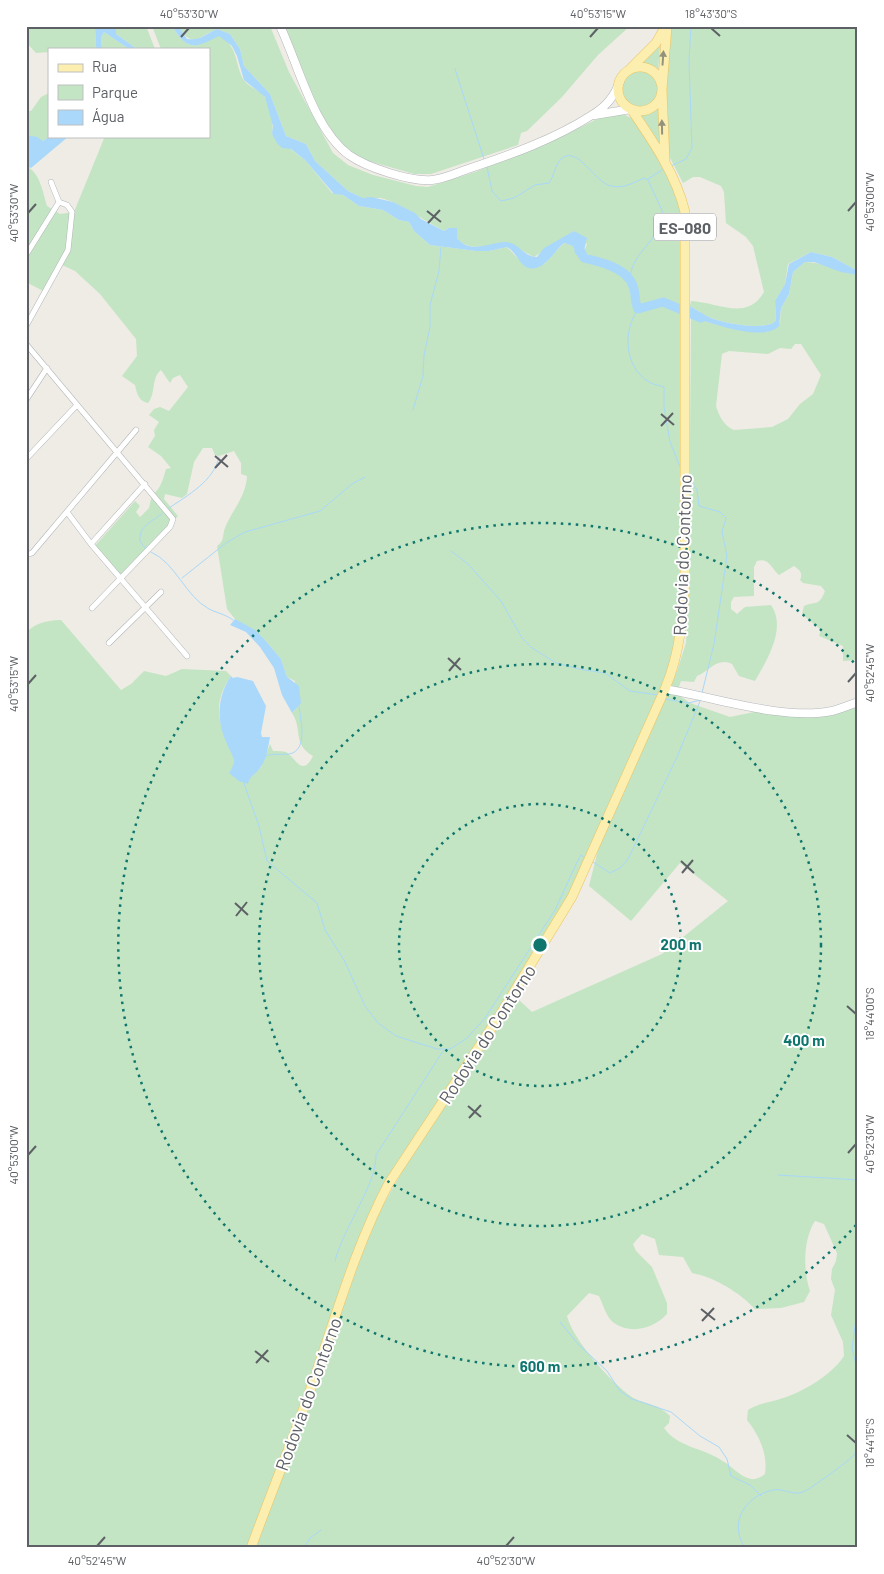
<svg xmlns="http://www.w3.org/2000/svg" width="884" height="1574" font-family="Barlow,sans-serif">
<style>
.green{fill:#c3e5c3;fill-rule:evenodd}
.water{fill:#a9d8fa}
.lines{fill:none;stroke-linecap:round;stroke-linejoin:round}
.stream{stroke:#a9d8fa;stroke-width:1}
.river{stroke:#a9d8fa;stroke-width:9}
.street-casing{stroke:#b2b5b9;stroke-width:6}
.secondary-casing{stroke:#b4b7bc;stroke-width:9}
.primary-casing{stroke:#eac363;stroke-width:10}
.street{stroke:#fff;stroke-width:5}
.secondary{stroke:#fff;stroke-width:8}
.primary{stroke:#fbeeae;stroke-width:9}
.oneway{fill:#94927f}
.ticks{fill:none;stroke:#5d6065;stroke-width:2}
.ring{fill:none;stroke:#0f766e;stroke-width:2.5;stroke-dasharray:2.5 5}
.labels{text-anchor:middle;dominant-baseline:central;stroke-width:4;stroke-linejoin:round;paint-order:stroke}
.shield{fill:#fff;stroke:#8e9093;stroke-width:1}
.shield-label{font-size:16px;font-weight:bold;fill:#5d6065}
.street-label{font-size:18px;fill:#5d6065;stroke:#fff}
.centre{fill:#0f766e;stroke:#fff;stroke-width:2.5}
.ring-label{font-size:15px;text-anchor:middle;font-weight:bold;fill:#0f766e;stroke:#fff;stroke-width:4;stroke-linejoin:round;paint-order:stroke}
.neatline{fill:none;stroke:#5d6065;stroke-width:2}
.ticks-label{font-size:12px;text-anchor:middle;fill:#5d6065}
</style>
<rect width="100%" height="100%" fill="#eeece5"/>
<path class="green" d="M26 26H95L96 49H49V52L36 53 26 42Z
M116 26H146L155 49H137L116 34Z
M152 26H172C188 52 195 48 219 35 239 48 234 61 243 79 248 87 258 89 264 96 271 105 274 123 272 134L283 148H289L305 160 332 193 343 195 359 206 383 210 399 220 409 222 414 231 430 245 476 251H489L507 247 526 267 544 264 564 243 577 247 583 255 587 244 574 231 534 257 506 242C491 245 469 253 457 238V228H449L444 231 393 202 381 198H363L348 191 315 161 306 144 286 136 270 94 244 66 240 49 230 34 217 29C198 37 192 49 178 26H270L289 72 333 153 348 165 373 175 416 186 428 187 475 172 559 138 607 114 621 113 637 121 681 201V603L672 664 574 889 555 923 380 1190C356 1240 340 1292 322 1344 298 1412 272 1480 248 1548H26L27 633C33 623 50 620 61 620L121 690 131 684 144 671 166 676 182 669 226 671 231 676C211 705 219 725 233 754 234 758 233 762 234 766 236 770 244 776 248 780L261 767 270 744 273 751C277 751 283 751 286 752 296 758 302 778 313 756 292 744 303 729 292 713L295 710V681L287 677 281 659 265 640 235 619 227 609 217 546C225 541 222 535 225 528 232 510 246 497 247 476L241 474V463L234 451 219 456 215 455 212 448H203L194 462 187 494 182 498 165 494 164 499 178 516 119 577 93 548 135 501 140 506 136 512 140 517 149 508 152 495C161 489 163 479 166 469L171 468 161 456 148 447 155 436 154 430 159 422 149 415 154 409 160 407 169 411 188 387 180 375 173 378 170 383 161 370C151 378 156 394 148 403 138 401 137 393 135 385L122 376 137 356 136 339 100 294 75 271 62 265 45 292 26 282V256L31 249 26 245V166C40 172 43 193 47 206L60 214 74 212 105 136H209V49H161Z
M278 26H630L598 55 562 97 527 131 521 133 518 145 431 174H414L355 157 331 136Z
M670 26H858V271L832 257 811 252 788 264 785 284 775 301 776 320C768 332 724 323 711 318 704 315 697 310 690 306L691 301C717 302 747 322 764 292L753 246 746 237 726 223 724 192 721 186 700 177H693L683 183 670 158 667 143 664 62Z
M104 32 129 49H102L101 38Z
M658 45 660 46 658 71 647 64H639Z
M621 89a19 19 0 1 1 38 0a19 19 0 1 1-38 0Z
M49 93 50 136 43 141 26 135V111H31L41 97Z
M659 105 660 152 636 114 650 113Z
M805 262C822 262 840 272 858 275V660L843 661V646L819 636 821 630 802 614 804 606C815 601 819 607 825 591L821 586 803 583 800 580C803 573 800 570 794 566L779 575C771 568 769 557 757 561L754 567V596L734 597 731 602V609L737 614 745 607 771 605C787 628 767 660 755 681L739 676 732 664C717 657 710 671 697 676L694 682 681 681 678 690 680 696 690 703 730 717 759 711 804 714 858 703V1548H256L373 1223 404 1168 506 1015 519 1000 532 1012 662 954 728 901 680 863 631 921 589 886 599 846 677 671 686 643 689 571 691 317 714 324 767 332 780 322 781 308 789 294 793 272ZM795 344H801L821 375 813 394 800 404 788 419 772 427 734 430C724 426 719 416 716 406L722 354 729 351 768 354 780 348 791 349ZM815 1221 824 1224 837 1253 836 1261 832 1269 831 1279 835 1290 831 1315 843 1342 844 1356C830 1377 801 1393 777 1400 766 1403 757 1404 748 1410L747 1420C759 1435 768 1454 765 1474 761 1477 756 1480 751 1479 740 1477 731 1465 721 1460 703 1448 677 1447 664 1428L669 1423 670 1416C655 1401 642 1405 629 1395 610 1381 573 1340 567 1316L589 1293 599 1296C603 1304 606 1317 614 1323 632 1335 654 1328 667 1314V1303L652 1267 636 1251 633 1244 642 1234 655 1239 659 1255 683 1257 692 1273C715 1277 740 1293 755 1309L781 1308 804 1302 810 1291C803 1271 803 1239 815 1221Z"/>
<path class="water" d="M95 26H116V34L137 49H129L104 32 101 38 102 49H96Z
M172 26H178L187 39C201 41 205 34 217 29L230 34 240 49 244 66 270 94 286 136 306 144 315 161 348 191 363 198 371 197 393 202 415 213 421 219 444 231 449 228H457V238C471 255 489 242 506 242 518 242 524 257 537 257L544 248 574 231 587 238 583 255 578 257 574 251 576 247 564 243C554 251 542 275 526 267 519 263 515 251 507 247L489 251H476L430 245 414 231 409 222 399 220 383 210 359 206 343 195 334 194 305 160 291 149 282 148 277 143 272 134 273 126 265 97 244 80 237 56 232 46 219 36C195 48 188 52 172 26Z
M26 135 37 137 43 141 50 136H69L31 168 26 166Z
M811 252 832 257 858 271V275L841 272 814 262H805L793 272 789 294 781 308 779 326C763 343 709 322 691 317L690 306C697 310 704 315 711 318 723 323 768 332 776 320L775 301 785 284 789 264Z
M235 619 255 630 265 640 281 659 287 677 299 686 301 703 292 713 282 695 274 668 260 647 246 632 230 625Z
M231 676 233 678 237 677 253 681 266 706 261 733 262 737H270C268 747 267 759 260 768 256 774 249 777 248 784L239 781 229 773C238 760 232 756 227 744 216 721 217 697 231 676Z"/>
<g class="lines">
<path class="stream" d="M455 69 484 159
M671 166 686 159 692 148 689 61 691 26
M487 167 492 191 501 201 514 198 535 185 549 183C554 176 555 165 561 159 577 144 595 183 611 186 623 189 633 183 644 178L648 180
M648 179 662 170
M630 278C631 253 660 240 664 215L648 180
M639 308C622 330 624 367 649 382 654 385 659 385 664 387V407L670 442 681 469
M413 410 423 376 424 355 430 327V305L439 271 441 247
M691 481 697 490 699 506 720 512 726 518 722 532 727 556 714 644 702 693
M169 508C188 495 214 481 219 457
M145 548 140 541C138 527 152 521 162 514
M451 551 468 564 501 601 522 638 532 648 556 663 584 670 605 673 630 691 658 695
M151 552C176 563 185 596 209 609 217 613 225 614 233 620
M182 578 226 543 245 532 320 511 352 484 365 477
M665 699 689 703 700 700
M265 756C273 753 280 755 289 754 309 751 300 718 299 706
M243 781 259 826 267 861 317 903 325 930 344 960 365 1006 378 1023 396 1036 437 1049H450L466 1039 485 1018 555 910 578 860 581 855 585 858
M593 862 610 873 620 868 628 859 677 757 701 699
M778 1175 858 1180
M858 1243V1259
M335 1261C343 1228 377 1184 376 1155L443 1051
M858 1305 852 1348 858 1373
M560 1322 577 1343 607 1371 620 1391 632 1399 671 1412 700 1436 719 1447 727 1459 731 1476 750 1485 761 1496
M304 1548 310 1538 321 1530
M745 1548C728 1523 745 1496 773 1490 784 1488 793 1496 803 1492 809 1490 850 1460 854 1455 856 1453 857 1448 858 1445"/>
<path class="river" d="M578 246 584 258C601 262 627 268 633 286 636 293 634 301 638 309L663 302 701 318"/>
<g class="street-casing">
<path id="street" d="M26 255 59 202 51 182
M26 326 68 250 72 212 67 205 59 202
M26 344 173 519 170 527 92 608
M26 400 47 368
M26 459 77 405
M67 512 91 544 187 656
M91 544 145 484
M26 555 32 553 136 430
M109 643 161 592"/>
</g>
<g class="secondary-casing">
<path id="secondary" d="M280 26C299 66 313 128 349 155 366 167 410 182 432 180 444 179 456 173 468 169 510 155 555 139 592 115 606 107 615 96 620 81
M595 115 631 109
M665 689C714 697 784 721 832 711 841 709 849 705 858 702"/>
</g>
<g class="primary-casing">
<path id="primary" d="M618 89a22 22 0 1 1 44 0a22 22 0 1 1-44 0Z
M631 68 656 43 664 29
M665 160 662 90 667 26
M251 1548C271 1493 293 1440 312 1385 336 1317 355 1247 389 1183L498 1018 572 897 665 689C681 651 683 615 685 574V212C676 174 652 140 631 109"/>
</g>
<use href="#street" class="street"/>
<use href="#secondary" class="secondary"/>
<use href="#primary" class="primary"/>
</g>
<defs><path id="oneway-solid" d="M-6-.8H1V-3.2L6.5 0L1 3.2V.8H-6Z" transform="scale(1.25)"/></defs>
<g class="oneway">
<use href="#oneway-solid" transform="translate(663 58) rotate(-86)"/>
<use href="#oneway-solid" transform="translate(662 127) rotate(-91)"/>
</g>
<path class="ticks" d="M711 28 720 36M181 37 189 28M590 37 598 28M427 211 441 222M848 211 856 202M28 213 36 204M428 223 440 210M661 414 674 425M661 426 673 413M215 456 228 467M215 468 227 455M448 658 461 670M449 671 460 658M848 682 856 673M28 684 36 675M681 861 694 873M682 873 693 860M235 903 248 915M236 916 247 902M847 1006 856 1014M468 1106 481 1117M469 1118 481 1105M848 1153 856 1144M28 1155 36 1146M701 1309 715 1320M702 1321 714 1308M255 1351 269 1362M256 1363 268 1350M847 1435 856 1443M97 1546 105 1537M506 1546 514 1537"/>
<g class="ring">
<circle cx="540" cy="945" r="141"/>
<circle cx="540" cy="945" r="281"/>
<path d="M856 1225A422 422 0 1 1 856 665"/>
</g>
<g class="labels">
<rect class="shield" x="654" y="213.5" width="62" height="27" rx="4"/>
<g class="shield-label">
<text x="685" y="227">ES-080</text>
</g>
<g class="street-label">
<text transform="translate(682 555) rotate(-88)">Rodovia do Contorno</text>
<text transform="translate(487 1034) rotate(-57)">Rodovia do Contorno</text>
<text transform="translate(308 1394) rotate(-70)">Rodovia do Contorno</text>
</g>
</g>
<circle cx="540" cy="945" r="8" class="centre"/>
<g class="ring-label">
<text x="681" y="950">200 m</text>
<text x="804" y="1046">400 m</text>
<text x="540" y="1372">600 m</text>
</g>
<rect width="884" height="1574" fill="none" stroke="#ffffff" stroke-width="55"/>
<rect x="48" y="48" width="162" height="90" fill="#ffffff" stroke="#bebfc1"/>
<rect x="58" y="64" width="25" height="8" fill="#fbeeae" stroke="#bebfc1"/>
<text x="92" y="72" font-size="15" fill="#5d6065">Rua</text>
<rect x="58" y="85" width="25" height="15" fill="#c3e5c3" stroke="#bebfc1"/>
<text x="92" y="98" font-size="15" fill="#5d6065">Parque</text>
<rect x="58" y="110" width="25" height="15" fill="#a9d8fa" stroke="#bebfc1"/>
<text x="92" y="122" font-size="15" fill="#5d6065">Água</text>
<rect x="28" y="28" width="828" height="1518" class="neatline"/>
<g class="ticks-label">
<text x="189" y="18">40°53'30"W</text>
<text x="598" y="18">40°53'15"W</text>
<text x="711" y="18">18°43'30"S</text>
<text transform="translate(870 202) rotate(-90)" y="4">40°53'00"W</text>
<text transform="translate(14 213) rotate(-90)" y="4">40°53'30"W</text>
<text transform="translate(870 673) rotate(-90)" y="4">40°52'45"W</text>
<text transform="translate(14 684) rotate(-90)" y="4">40°53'15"W</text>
<text transform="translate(870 1014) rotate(-90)" y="4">18°44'00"S</text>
<text transform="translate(870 1144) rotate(-90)" y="4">40°52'30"W</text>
<text transform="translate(14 1155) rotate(-90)" y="4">40°53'00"W</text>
<text transform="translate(870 1443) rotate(-90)" y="4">18°44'15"S</text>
<text x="97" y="1565">40°52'45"W</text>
<text x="506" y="1565">40°52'30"W</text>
</g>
</svg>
